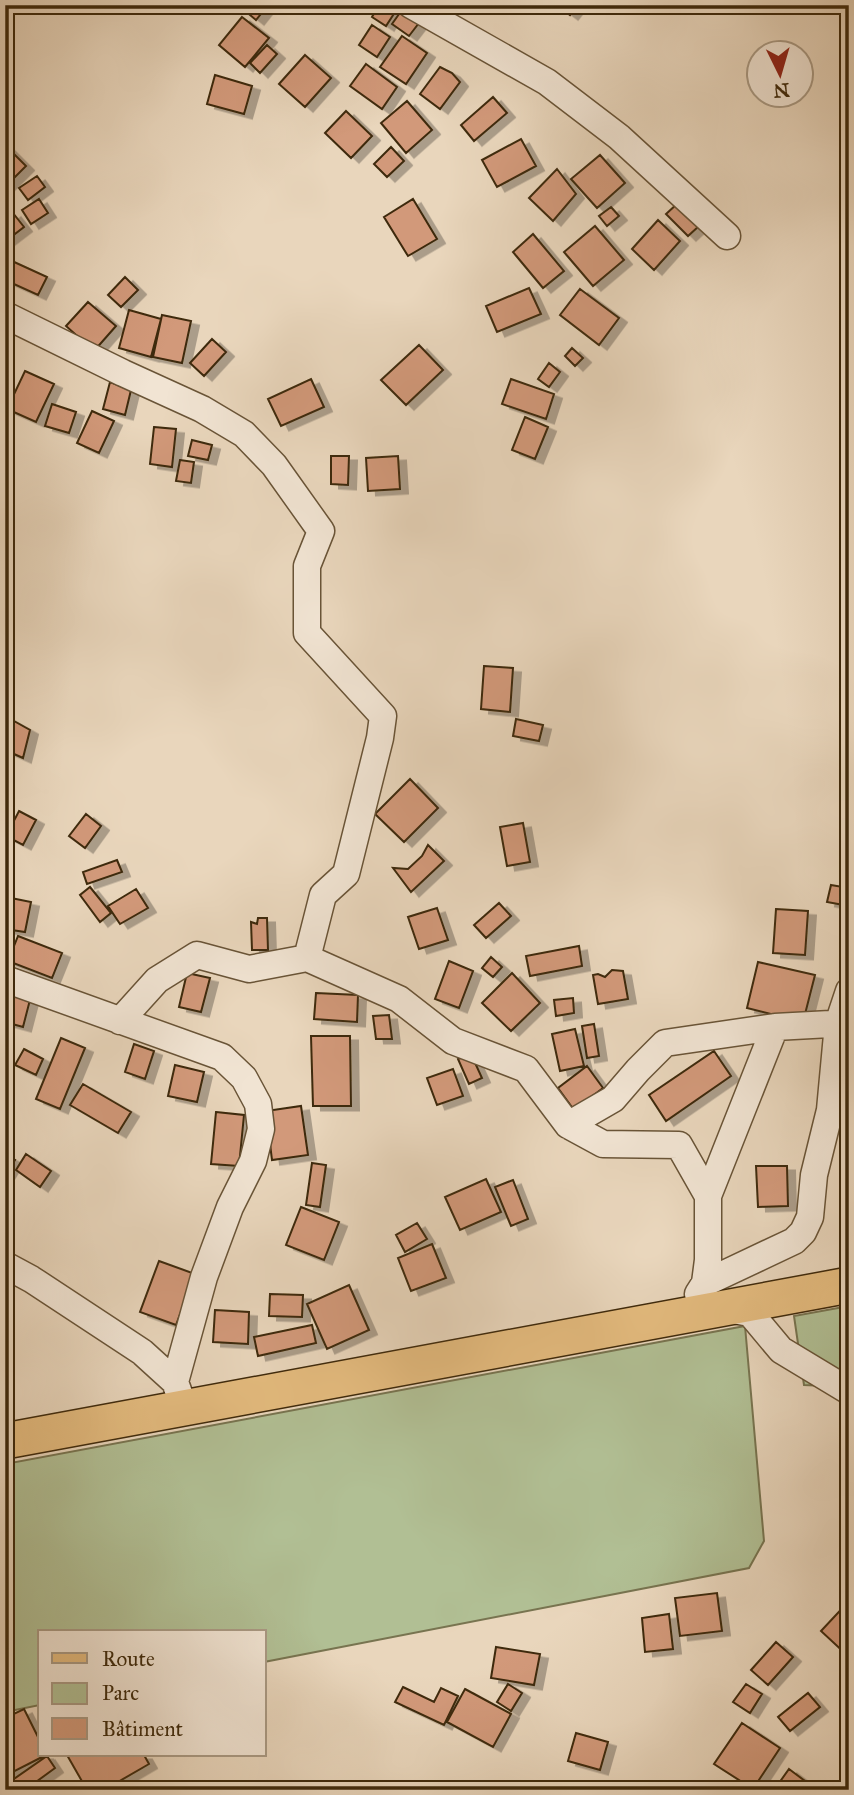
<svg xmlns="http://www.w3.org/2000/svg" width="854" height="1795" font-family="'IM FELL Great Primer',serif">
<style>
.green{fill:#b1bf94;stroke:#787450;stroke-width:2}
.building{fill:#d2997a;stroke:#3e290b;stroke-width:2;filter:url(#shadow)}
.lines{fill:none;stroke-linecap:round;stroke-linejoin:round}
.minor-casing{stroke:#695437;stroke-width:29}
.major-casing{stroke:#3e290b;stroke-width:38}
.minor{stroke:#f1e4d3;stroke-width:26}
.major{stroke:#e4bb7e;stroke-width:35}
</style>
<defs>
<filter id="shadow"><feDropShadow dx="8" dy="4.5" stdDeviation="0" flood-color="#0004"/></filter>
</defs>
<rect width="100%" height="100%" fill="#e9d6bc"/>
<filter id="stains"><feTurbulence type="fractalNoise" baseFrequency=".00286" numOctaves="4"/><feColorMatrix values="0 0 0 0 .2 0 0 0 0 .09 0 0 0 0 .02 0 0 0 .5 -.17"/></filter>
<radialGradient id="worn" r=".72"><stop offset=".6" stop-color="#630" stop-opacity="0"/><stop offset="1" stop-color="#630" stop-opacity=".3"/></radialGradient>
<path class="green" d="M849 1306V1387L804 1385 794 1316Z
M745 1326 764 1541 749 1568 264 1662V1632H40V1705L5 1712V1464Z"/>
<path class="building" d="M238 5H268L256 20Z
M379 5H391L397 9 386 26 372 17Z
M557 5H578L570 15Z
M404 7 422 19 409 36 392 24Z
M242 17 269 38 245 67 219 45Z
M372 25 390 37 377 57 359 45Z
M402 36 427 53 406 84 380 67Z
M267 45 277 54 260 73 250 63Z
M305 55 331 78 305 107 279 84Z
M366 64 397 87 382 109 350 86Z
M440 67 452 73 460 82 440 109 420 94Z
M215 75 252 86 244 114 207 104Z
M493 97 507 113 474 141 461 125Z
M407 101 432 130 406 153 381 123Z
M346 111 372 136 351 158 325 133Z
M521 139 536 166 497 187 482 160Z
M5 145 26 166 5 187Z
M391 147 404 161 387 177 374 164Z
M600 155 625 183 597 208 571 179Z
M557 169 576 194 553 221 529 198Z
M37 176 45 187 28 200 19 188Z
M39 199 48 213 31 224 22 210Z
M413 199 437 239 408 256 384 217Z
M677 204 699 226 688 236 666 214Z
M611 207 619 216 607 226 599 216Z
M13 213 24 227 7 240 5 219Z
M658 220 680 241 654 270 632 249Z
M595 226 624 260 593 286 564 252Z
M533 234 564 271 543 288 513 252Z
M12 261 47 277 38 295 5 280Z
M125 277 138 290 121 307 108 295Z
M529 288 541 314 497 332 486 306Z
M580 289 619 318 599 345 560 315Z
M88 302 116 326 94 351 66 326Z
M129 310 161 319 151 357 119 348Z
M162 315 191 321 182 363 153 357Z
M212 339 226 352 204 376 190 363Z
M419 345 443 370 406 405 381 380Z
M572 348 583 358 575 366 565 356Z
M549 363 560 372 549 387 538 379Z
M25 371 54 384 36 422 7 409Z
M311 379 324 407 281 426 268 399Z
M511 379 554 394 546 419 502 404Z
M110 382 131 390 125 415 103 409Z
M52 404 76 412 69 433 45 426Z
M92 411 114 421 99 453 77 443Z
M525 417 548 427 535 459 512 450Z
M154 427 176 429 172 467 150 464Z
M192 440 212 445 208 460 188 456Z
M331 456H349L348 485 331 484Z
M398 456 400 489 368 491 366 458Z
M180 460 194 462 191 483 176 481Z
M484 666 513 668 510 712 481 709Z
M5 716 30 730 23 758 5 750Z
M516 719 543 725 539 741 513 736Z
M410 779 438 808 404 842 375 814Z
M19 811 36 820 23 845 6 836Z
M86 814 101 826 85 848 69 836Z
M523 823 530 862 507 866 500 827Z
M428 845 444 861 411 892 393 868 408 869 422 856Z
M117 860 122 872 87 884 83 872Z
M831 885 849 888V906L827 902Z
M90 887 111 913 100 922 80 895Z
M136 889 148 908 120 924 108 906Z
M11 898 31 902 25 932 5 929Z
M499 903 511 916 486 938 474 925Z
M437 908 448 940 419 949 408 917Z
M776 909 808 911 805 955 773 953Z
M258 918H267L268 950H252L251 922 257 924Z
M18 936 62 953 52 978 8 961Z
M579 946 582 966 530 976 526 956Z
M491 957 502 967 493 977 482 968Z
M449 961 473 971 459 1008 435 999Z
M758 962 815 975 803 1022 747 1008Z
M612 970 623 971 628 999 598 1004 593 975 598 974 605 977Z
M187 973 210 978 201 1012 179 1007Z
M512 973 540 1003 511 1031 482 1003Z
M13 988 32 992 23 1027 5 1022Z
M316 993 358 995 357 1022 314 1019Z
M573 998 574 1013 556 1016 554 1000Z
M389 1015 392 1039H376L373 1016Z
M594 1024 599 1056 587 1058 582 1026Z
M575 1029 584 1066 560 1071 552 1034Z
M311 1036H350L351 1106H313Z
M61 1038 85 1048 60 1109 36 1099Z
M134 1044 154 1051 145 1079 125 1072Z
M24 1049 43 1059 36 1075 15 1065Z
M714 1051 731 1076 666 1121 649 1095Z
M471 1054 482 1078 469 1084 458 1059Z
M175 1065 204 1072 197 1102 168 1096Z
M587 1066 603 1088 574 1110 558 1088Z
M453 1069 463 1096 437 1105 427 1078Z
M83 1084 131 1112 118 1133 70 1105Z
M301 1106 308 1155 272 1160 266 1111Z
M216 1112 244 1115 239 1166 211 1164Z
M26 1154 51 1171 40 1187 16 1170Z
M5 1155 15 1160 6 1175H5Z
M312 1163 326 1165 320 1207 306 1205Z
M756 1166H787L788 1206 758 1207Z
M486 1179 501 1212 460 1230 445 1197Z
M513 1180 528 1219 511 1226 495 1187Z
M301 1207 339 1222 324 1260 286 1245Z
M417 1223 427 1239 405 1252 396 1235Z
M432 1244 446 1278 411 1291 398 1258Z
M159 1261 195 1274 176 1325 140 1312Z
M349 1285 369 1330 327 1349 307 1304Z
M270 1294 303 1295 302 1317 269 1316Z
M215 1310 249 1312 248 1344 213 1342Z
M312 1325 316 1343 258 1356 254 1337Z
M717 1593 722 1631 680 1636 675 1598Z
M849 1601V1657L821 1631Z
M669 1614 673 1649 645 1652 642 1618Z
M776 1642 793 1657 768 1685 751 1670Z
M496 1647 540 1654 534 1685 491 1678Z
M508 1684 522 1693 511 1711 497 1702Z
M746 1684 762 1694 750 1713 733 1702Z
M403 1687 434 1702 441 1688 458 1696 444 1725 395 1702Z
M465 1689 511 1714 493 1747 447 1722Z
M808 1693 820 1707 790 1731 778 1717Z
M24 1709 40 1741V1755H46L7 1775 5 1718Z
M742 1723 780 1748 753 1789 714 1764Z
M576 1733 608 1742 600 1770 568 1761Z
M67 1755H144L149 1764 104 1790H87Z
M47 1756 55 1768 25 1790H17L11 1781Z
M789 1769 817 1790H774Z"/>
<g class="lines">
<g class="minor-casing">
<path id="minor" d="M411 5 547 82 619 137 727 236
M5 315 123 373 202 409 244 434 274 465 321 531 307 566V633L383 716 380 738 346 874 323 895 307 958 249 969 197 955 157 980 120 1021
M307 958 399 999 453 1041 526 1069 568 1125 603 1144 679 1145 708 1196
M5 979 222 1057 244 1078 258 1104 261 1129 253 1161 230 1207 204 1277 175 1382
M568 1125 613 1099 638 1070 665 1043 775 1027 849 1023
M5 1265 31 1279 142 1352 175 1382 180 1396
M705 1283 794 1241 803 1232 810 1217 814 1175 830 1110 838 1024 849 991
M698 1294 705 1283 708 1260V1196L775 1027
M726 1309 750 1313 781 1350 849 1391"/>
</g>
<g class="major-casing">
<path id="major" d="M5 1441 849 1285"/>
</g>
<use href="#minor" class="minor"/>
<use href="#major" class="major"/>
</g>
<rect width="854" height="1795" fill="none" stroke="#e9d6bc" stroke-width="28"/>
<rect x="7" y="7" width="840" height="1781" fill="none" stroke="#3e290b" stroke-width="3.5"/>
<rect x="14" y="14" width="826" height="1767" fill="none" stroke="#3e290b" stroke-width="2"/>
<rect x="38" y="1630" width="228" height="126" fill="#f1e4d3" stroke="#a99983" stroke-width="2"/>
<rect x="52" y="1653" width="35" height="10" fill="#e4bb7e" stroke="#a99983" stroke-width="2"/>
<text x="102" y="1666" font-size="21" fill="#3e290b">Route</text>
<rect x="52" y="1683" width="35" height="21" fill="#b1bf94" stroke="#a99983" stroke-width="2"/>
<text x="102" y="1700" font-size="21" fill="#3e290b">Parc</text>
<rect x="52" y="1718" width="35" height="21" fill="#d2997a" stroke="#a99983" stroke-width="2"/>
<text x="102" y="1736" font-size="21" fill="#3e290b">Bâtiment</text>
<g transform="translate(780 74) rotate(175)"><circle r="33" fill="#f1e4d3" stroke="#a99983" stroke-width="2"/>
<path d="M0-5L12 26L0 18L-12 26Z" fill="#8f2418"/>
<text y="-10" font-size="19" font-weight="bold" text-anchor="middle" fill="#3e290b">N</text>
</g>
<rect width="100%" height="100%" filter="url(#stains)"/>
<rect width="100%" height="100%" fill="url(#worn)"/>
</svg>
